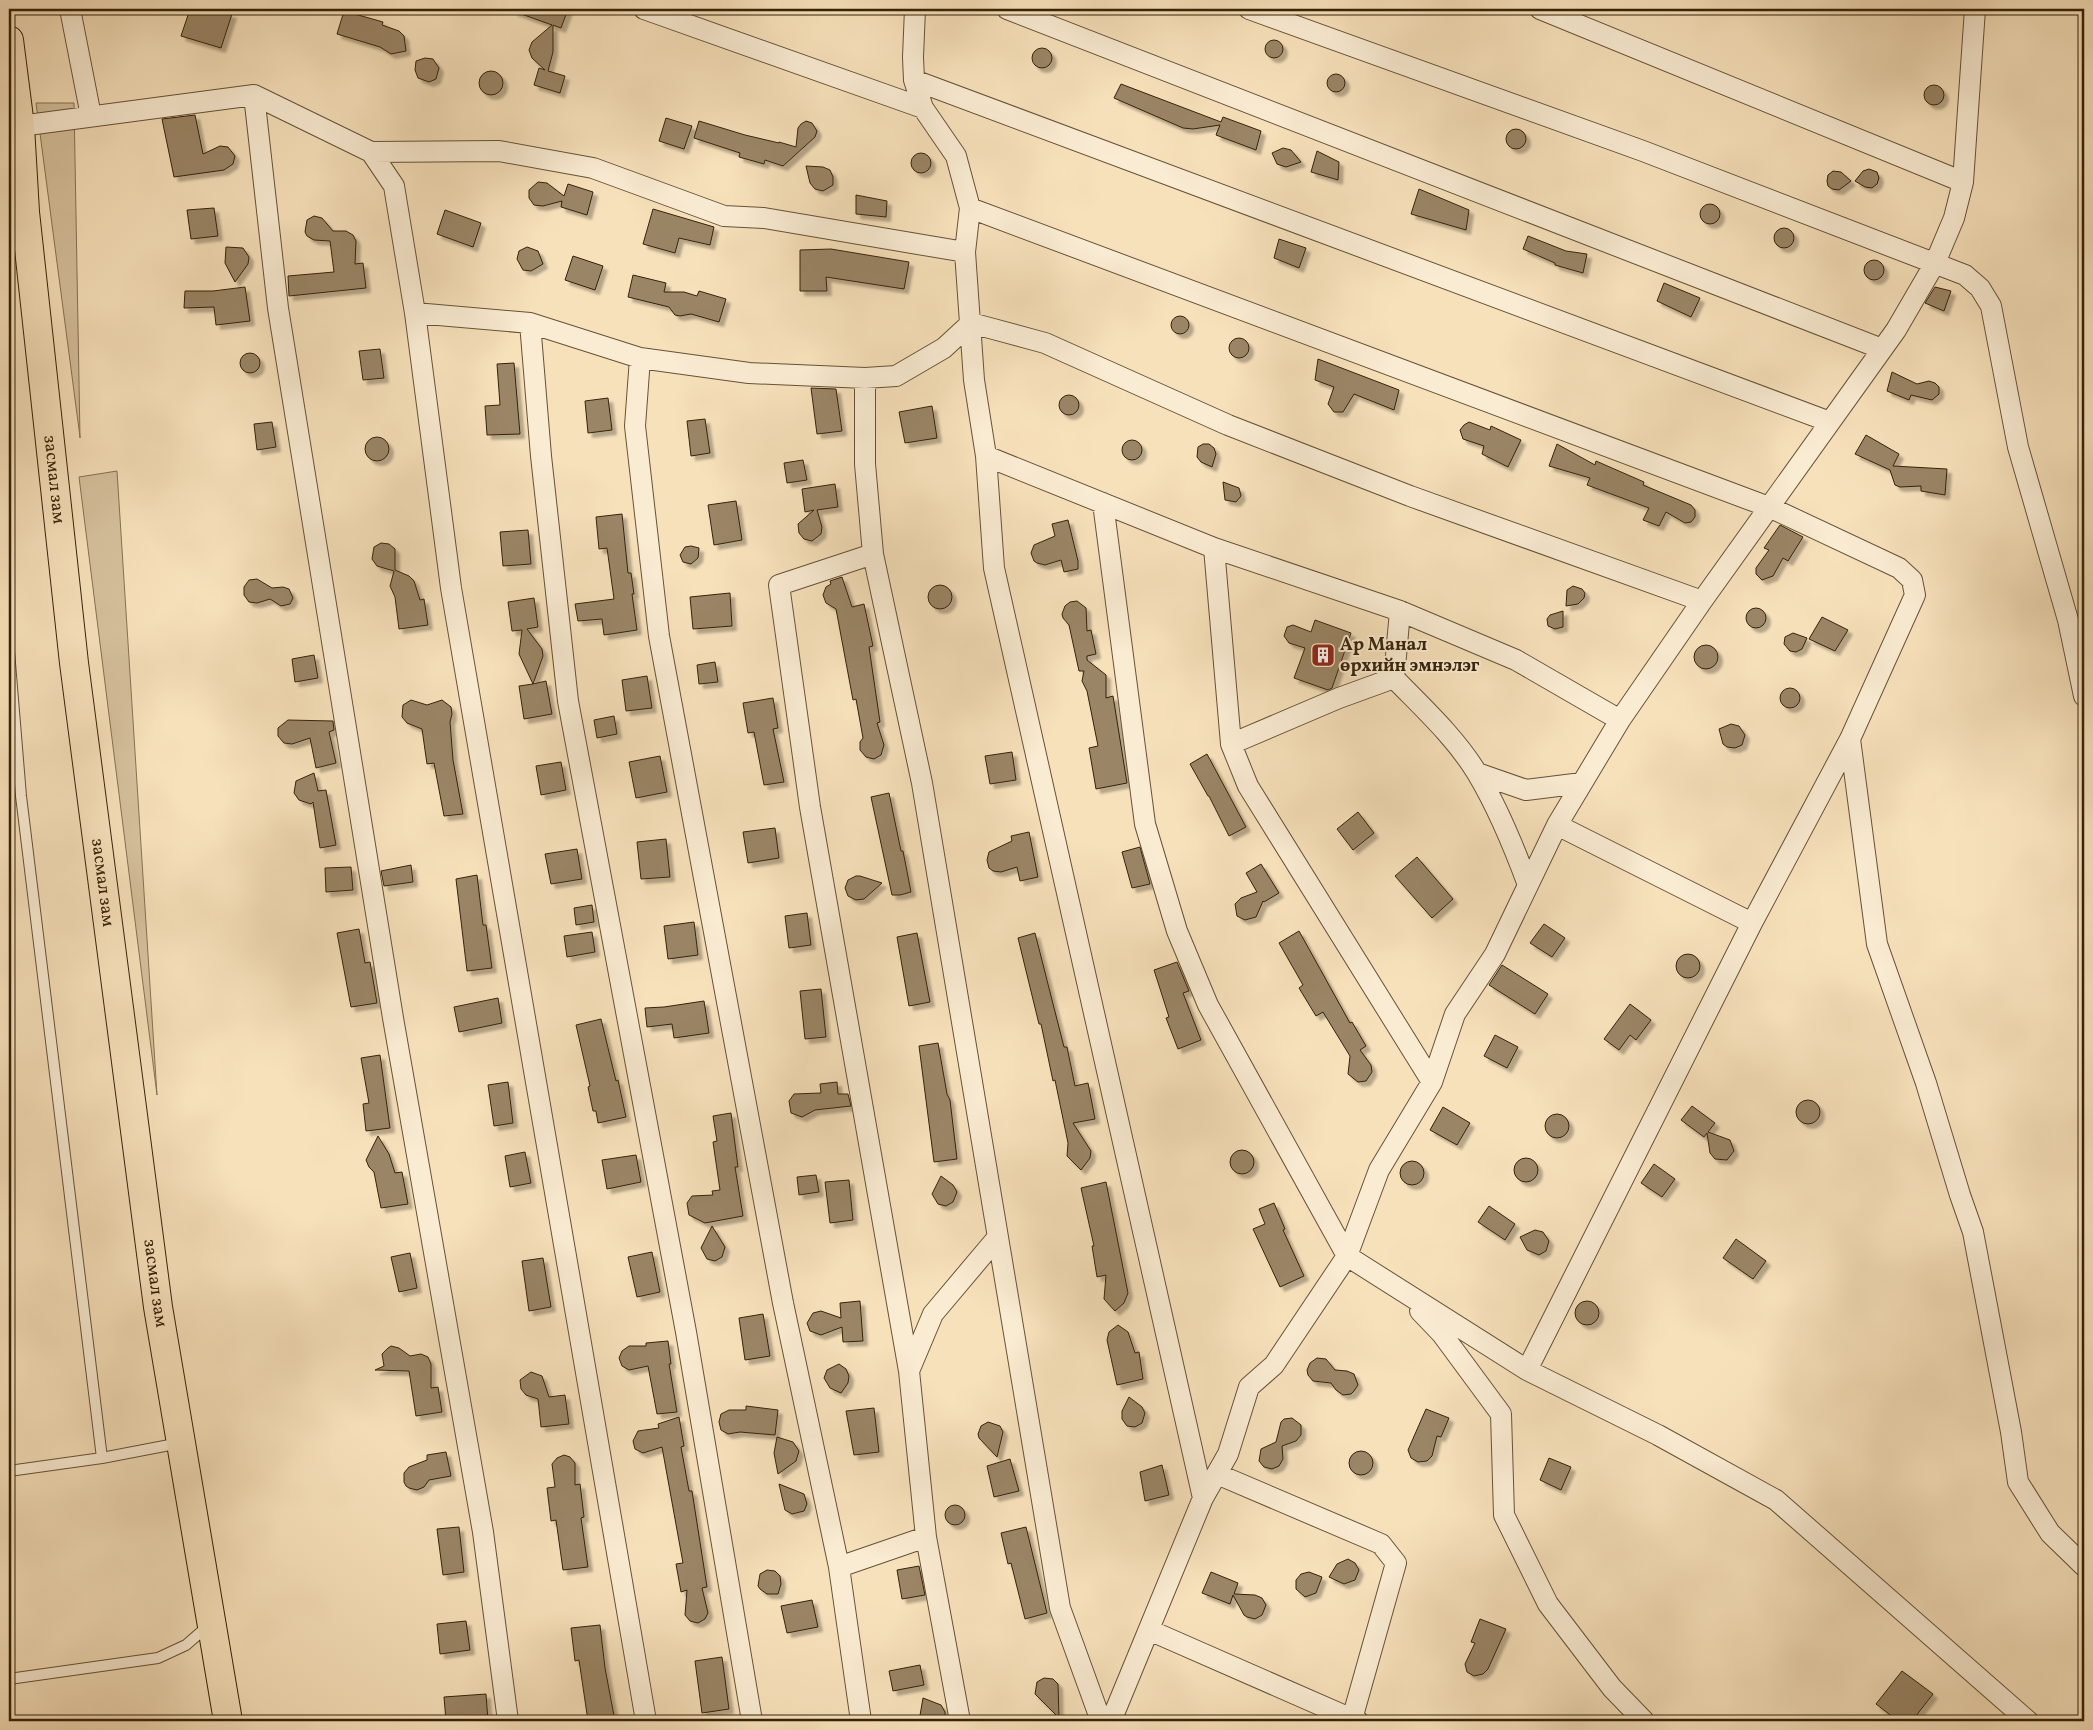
<svg xmlns="http://www.w3.org/2000/svg" width="2093" height="1730" font-family="Vollkorn,serif">
<style>
.green{fill:#d6c19d;stroke:#867253}
.building{fill:#9a8566;stroke:#352209;filter:url(#shadow)}
.lines{fill:none;stroke-linecap:round;stroke-linejoin:round}
.lane-casing{stroke:#665236;stroke-width:12}
.street-casing{stroke:#665236;stroke-width:22}
.highway-casing{stroke:#352209;stroke-width:30}
.lane{stroke:#faecd3;stroke-width:10}
.street{stroke:#faecd3;stroke-width:20}
.highway{stroke:#f7e1bb;stroke-width:28}
.labels{text-anchor:middle;dominant-baseline:central;stroke-width:4;stroke-linejoin:round;paint-order:stroke}
.street-label{font-size:18px;fill:#352209;stroke:#faecd3}
.poi-label{font-size:18px;font-weight:bold;fill:#352209;stroke:#faecd3;text-anchor:start}
</style>
<defs>
<filter id="shadow"><feDropShadow dx="4.5" dy="4.5" stdDeviation="1" flood-color="#0004"/></filter>
</defs>
<rect width="100%" height="100%" fill="#f7e1bb"/>
<filter id="stains"><feTurbulence type="fractalNoise" baseFrequency=".004" numOctaves="4"/><feColorMatrix values="0 0 0 0 .2 0 0 0 0 .09 0 0 0 0 .02 0 0 0 .5 -.17"/></filter>
<radialGradient id="worn" r=".72"><stop offset=".6" stop-color="#630" stop-opacity="0"/><stop offset="1" stop-color="#630" stop-opacity=".3"/></radialGradient>
<path class="green" d="M36 103H74L80 438V437Z
M117 471 157 1095 79 477Z"/>
<path class="building" d="M190 9H214L232 14 221 48 181 36Z
M514 9H568L561 28 553 25V52L548 71 565 76 560 93 534 85 539 68 545 70 532 58 529 50 532 42 552 25 513 11Z
M344 11 383 22 382 25 399 31 404 36 406 51 391 54 380 47 337 34Z
M1265 49a9 9 0 1 1 18 0a9 9 0 1 1-18 0Z
M1032 58a10 10 0 1 1 20 0a10 10 0 1 1-20 0Z
M425 58 433 59 439 68 436 79 429 82 418 78 415 70 416 61Z
M479 83a12 12 0 1 1 24 0a12 12 0 1 1-24 0Z
M1327 83a9 9 0 1 1 18 0a9 9 0 1 1-18 0Z
M1121 84 1221 122 1223 117 1261 131 1256 150 1216 135 1220 125 1193 129 1183 128 1114 98Z
M1924 95a10 10 0 1 1 20 0a10 10 0 1 1-20 0Z
M195 115 203 154 220 146 228 147 235 156 233 164 224 170 174 177 162 119Z
M666 118 692 126 684 149 659 141Z
M699 121 745 135 779 143V142L796 147 798 128 801 124 806 121 812 123 817 131 815 137 783 166 765 160 764 164 739 157 740 153 694 138Z
M1506 139a10 10 0 1 1 20 0a10 10 0 1 1-20 0Z
M1283 148 1291 150 1301 162 1286 167 1277 164 1272 153Z
M1317 151 1339 162 1338 180 1311 172Z
M911 163a10 10 0 1 1 20 0a10 10 0 1 1-20 0Z
M806 166 823 167 830 170 833 177V185L823 191 815 189 810 183Z
M1869 169 1877 172 1879 178 1877 184 1872 188 1865 187 1855 181 1863 171Z
M1833 171 1841 172 1851 181 1839 190 1832 189 1828 186 1827 181 1828 175Z
M538 182 547 183 564 196 568 184 593 192 587 215 561 207 562 201 543 206 534 205 529 198V190Z
M1419 189 1469 210 1466 230 1411 214Z
M856 195 887 201 886 217 856 214Z
M1700 214a10 10 0 1 1 20 0a10 10 0 1 1-20 0Z
M214 208 218 236 191 239 187 210Z
M653 209 714 227 710 245 679 238 675 253 643 244Z
M445 210 481 223 473 247 437 234Z
M314 216 322 218 333 231H346L353 235 356 241 355 264 363 263 366 288 289 296 288 276 334 272 330 241 314 240 307 236 305 232 307 220Z
M1774 238a10 10 0 1 1 20 0a10 10 0 1 1-20 0Z
M1528 236 1566 251 1587 254 1583 273 1555 265V263L1523 249Z
M1279 239 1306 248 1299 268 1274 258Z
M226 247 243 248 249 257 248 264 235 282 225 263Z
M527 247 538 251 543 264 531 271 523 270 517 259 519 251Z
M831 249 909 262 904 289 826 277 827 291H800V250Z
M573 256 603 266 595 290 565 280Z
M1864 270a10 10 0 1 1 20 0a10 10 0 1 1-20 0Z
M633 275 666 283 664 292H684L697 296 699 291 726 299 719 322 691 314 680 316 675 315 669 307 628 297Z
M1664 283 1700 298 1691 317 1657 301Z
M245 287 250 321 216 325 214 307 184 308 185 291H213Z
M1935 287 1951 291 1944 311 1925 303Z
M1171 325a9 9 0 1 1 18 0a9 9 0 1 1-18 0Z
M1229 348a10 10 0 1 1 20 0a10 10 0 1 1-20 0Z
M380 349 384 378 363 380 359 351Z
M240 363a10 10 0 1 1 20 0a10 10 0 1 1-20 0Z
M1318 359 1399 390 1394 410 1354 394 1343 412H1334L1328 404 1334 387 1315 380Z
M514 363 520 434 487 435 485 406 500 405 497 364Z
M1892 372 1917 384 1929 381 1935 383 1939 387V394L1932 400 1911 395 1909 400 1887 391Z
M811 388 836 389 842 431 817 434Z
M1059 405a10 10 0 1 1 20 0a10 10 0 1 1-20 0Z
M608 398 612 430 588 433 585 401Z
M932 406 937 438 905 443 899 412Z
M705 419 710 453 691 456 687 421Z
M272 422 276 447 257 450 254 424Z
M1469 422 1490 430 1491 426 1521 440 1508 467 1482 454 1484 446 1463 439 1460 430 1464 425Z
M1866 435 1899 454 1893 466 1947 469 1945 495 1921 491V486L1900 487 1895 485 1890 470 1855 454Z
M365 449a12 12 0 1 1 24 0a12 12 0 1 1-24 0Z
M1122 450a10 10 0 1 1 20 0a10 10 0 1 1-20 0Z
M1203 444H1209L1214 448 1216 454 1212 467 1201 462 1197 457 1198 447Z
M1557 444 1595 465 1596 461 1644 482 1643 485 1691 505 1695 510V517L1691 522 1685 523 1666 512 1659 526 1643 520 1649 508 1587 485 1590 478 1549 466Z
M803 460 807 480 787 483 784 463Z
M1223 482 1239 488 1241 496 1236 502 1225 500Z
M835 484 838 507 817 510 822 527 821 534 812 541 804 539 799 533 798 524 814 510 805 512 802 489Z
M736 501 742 540 714 545 708 505Z
M622 514 628 573H631L634 594H632L637 630 604 635 602 619 578 621 575 604 614 599 607 548 599 549 596 517Z
M1068 520 1078 561V569L1064 572 1061 560 1045 565 1037 563 1034 561 1031 553 1034 545 1055 536 1052 524Z
M1780 525 1803 537 1788 561 1783 558 1773 576 1762 580 1756 574V568L1769 550 1764 548Z
M528 530 531 564 503 566 500 532Z
M381 543 389 544 395 549V570L409 576 414 581 420 600 424 599 428 625 399 629 395 597 390 586 394 571 377 566 372 559 374 547Z
M691 546 699 548 698 558 691 564 683 562 680 555 685 547Z
M842 577 852 607 864 604 873 646 869 647 880 722 877 723 884 745 881 755 874 759 866 757 860 750V742L863 738 856 699 853 700 836 609 826 603 823 595 826 587 831 584 830 581Z
M257 579 272 588 283 587 289 589 293 598 290 604 281 606 270 599 257 603 249 602 244 595V587L249 580Z
M928 597a12 12 0 1 1 24 0a12 12 0 1 1-24 0Z
M1573 586 1582 589 1585 593 1584 598 1578 604 1566 606 1567 590Z
M730 593 732 626 693 629 690 597Z
M534 598 538 627 527 629 542 649 543 656 533 684 546 681 552 714 524 719 519 686 533 684 519 654 522 630 512 631 508 602Z
M1077 601 1086 608 1087 631 1091 630 1096 654 1087 656V660L1106 675V698L1113 696 1127 783 1096 789 1089 748 1098 746 1087 691 1082 681 1084 671H1079L1069 625 1063 618 1062 614 1065 606 1070 602Z
M1746 618a10 10 0 1 1 20 0a10 10 0 1 1-20 0Z
M1563 611V627L1555 629 1548 626 1547 619 1550 615Z
M1822 617 1848 630 1835 651 1809 639Z
M1315 620 1351 633 1332 688 1328 690 1294 678 1305 648 1289 643 1284 636 1287 627 1293 625 1311 632Z
M1793 633 1807 638 1802 649 1796 652 1790 651 1784 644 1785 637Z
M1694 657a12 12 0 1 1 24 0a12 12 0 1 1-24 0Z
M314 655 318 678 295 682 292 659Z
M715 662 718 682 699 684 697 665Z
M647 676 652 708 626 711 622 680Z
M1780 698a10 10 0 1 1 20 0a10 10 0 1 1-20 0Z
M773 698 778 728 773 729 784 782 764 785 754 732 748 733 743 703Z
M411 700 427 705 442 700 451 707 452 714 450 722 453 760 463 814 444 816 434 763 427 764 422 729 407 723 402 717 403 705Z
M614 716 617 734 597 738 594 720Z
M288 720 333 721 334 730 329 732 336 763 316 768 310 738 292 744 284 743 278 736V728Z
M1731 724 1739 726 1745 735 1742 745 1735 748 1727 747 1723 744 1719 729Z
M1012 752 1016 780 990 784 985 756Z
M1207 754 1246 827 1229 836 1209 796H1208L1190 764Z
M660 756 667 792 636 798 629 762Z
M561 762 566 790 541 795 536 766Z
M314 773 318 791 326 790 336 845 320 848 313 802 311 804 299 800 294 793 296 781Z
M889 793 901 851H903L911 892 900 895H892L871 797Z
M1358 812 1374 833 1353 850 1337 829Z
M775 828 779 858 748 863 743 832Z
M1029 832 1038 877 1020 881 1017 867 1001 872 993 871 989 868 987 860 989 852 1012 841 1011 836Z
M666 839 670 877 641 879 637 842Z
M1140 847 1150 884 1132 888 1122 852Z
M577 849 582 879 551 884 545 854Z
M1417 857 1453 899 1432 918 1395 876Z
M1261 864 1279 893 1264 902 1263 901 1256 917 1245 920 1237 916 1235 904 1241 898 1257 892 1246 873Z
M411 865 413 882 384 886 381 871Z
M351 867 353 890 326 892 325 868Z
M477 875 483 925H486L492 968 467 971 456 879Z
M856 876H860L882 883 864 899 856 900 848 896 845 888 848 880Z
M592 905 594 922 576 925 574 908Z
M807 913 811 945 789 948 785 916Z
M694 922 698 955 668 959 664 926Z
M1544 924 1565 938 1552 957 1530 943Z
M359 929 365 963 370 962 377 1003 351 1007 337 933Z
M1299 931 1350 1023 1352 1022 1366 1046 1360 1050 1371 1065 1372 1072 1366 1081 1358 1082 1348 1074 1350 1056 1323 1012 1316 1016 1299 988 1303 985 1279 943Z
M592 932 595 952 567 957 564 936Z
M917 933 930 1002 909 1006 897 937Z
M1035 933 1064 1047H1067L1075 1086 1088 1083 1095 1119 1073 1123 1091 1151 1090 1158 1081 1170 1067 1156 1068 1143 1055 1080 1053 1081 1041 1024H1039L1018 938Z
M1676 966a12 12 0 1 1 24 0a12 12 0 1 1-24 0Z
M1177 962 1189 991 1183 993 1201 1040 1178 1049 1166 1018 1169 1017 1154 970Z
M1502 965 1548 994 1535 1014 1489 985Z
M821 989 826 1037 805 1039 800 991Z
M498 998 502 1023 459 1032 454 1007Z
M704 1001 709 1033 674 1038 672 1024 647 1027 645 1008 664 1007Z
M1630 1004 1651 1020 1636 1040 1630 1035 1619 1050 1604 1039Z
M601 1019 616 1081 618 1080 626 1117 598 1123 596 1111H593L588 1087 590 1086 576 1025Z
M1495 1035 1518 1047 1507 1068 1484 1056Z
M938 1043 947 1094 950 1100 957 1159 934 1162 919 1046Z
M380 1055 390 1128 366 1131 363 1104 369 1103 361 1058Z
M508 1082 513 1123 494 1126 488 1085Z
M837 1082 838 1094H848L851 1106 815 1110 802 1117 791 1113 789 1101 794 1094 821 1093 820 1084Z
M1796 1112a12 12 0 1 1 24 0a12 12 0 1 1-24 0Z
M1692 1106 1715 1123 1708 1132 1730 1140 1734 1151 1727 1160 1715 1159 1710 1153 1707 1133 1704 1137 1681 1120Z
M1443 1107 1470 1123 1457 1145 1430 1130Z
M731 1113 738 1167H735L743 1216 705 1223 689 1215 687 1203 692 1196 713 1195 712 1191 720 1190 713 1142 717 1141 713 1116Z
M1545 1126a12 12 0 1 1 24 0a12 12 0 1 1-24 0Z
M378 1136 389 1154 395 1173 402 1172 408 1204 381 1208 374 1172 369 1167 366 1160Z
M1230 1162a12 12 0 1 1 24 0a12 12 0 1 1-24 0Z
M525 1152 531 1183 510 1187 505 1156Z
M636 1155 641 1182 607 1189 602 1160Z
M1514 1170a12 12 0 1 1 24 0a12 12 0 1 1-24 0Z
M1400 1173a12 12 0 1 1 24 0a12 12 0 1 1-24 0Z
M1654 1164 1675 1179 1662 1197 1641 1183Z
M816 1175 819 1192 799 1195 797 1177Z
M941 1176 953 1185 957 1192 953 1202 946 1206 938 1204 932 1194Z
M849 1180 853 1220 830 1223 825 1182Z
M1106 1182 1128 1293 1124 1303 1115 1311 1104 1299 1106 1275 1097 1277 1092 1246H1094L1081 1188Z
M1274 1203 1285 1229 1283 1230 1304 1276 1280 1287 1253 1229 1265 1224 1259 1209Z
M1489 1206 1515 1224 1505 1240 1478 1222Z
M712 1226 725 1247 722 1257 715 1261 707 1259 701 1248Z
M1535 1230 1543 1232 1549 1241 1546 1251 1539 1255 1527 1250 1520 1237Z
M1736 1239 1766 1261 1753 1279 1723 1258Z
M652 1252 660 1292 637 1297 628 1257Z
M410 1253 417 1288 399 1292 391 1257Z
M543 1258 551 1307 529 1311 522 1261Z
M1575 1313a12 12 0 1 1 24 0a12 12 0 1 1-24 0Z
M860 1301 863 1341 843 1342 842 1327 821 1335 810 1331 807 1323 813 1313 821 1311 841 1318 840 1303Z
M763 1314 770 1356 745 1360 739 1318Z
M1118 1325 1128 1332 1135 1353 1139 1352 1143 1379 1117 1385 1107 1340 1109 1332Z
M668 1341 671 1364H669L677 1412 657 1414 648 1366 629 1370 622 1366 619 1358 622 1351 629 1346H646V1343Z
M391 1346 399 1348 410 1356 421 1354 428 1357 431 1364V1388L438 1387 442 1412 416 1416 409 1371 375 1370 384 1366 382 1354 388 1348Z
M1317 1358 1326 1359 1335 1370 1347 1371 1354 1374 1358 1385 1354 1391 1351 1394 1343 1395 1336 1390 1331 1383 1313 1381 1308 1375 1307 1370 1310 1363Z
M839 1364 846 1369 849 1376 848 1383 841 1393 830 1388 824 1378 827 1370Z
M531 1372 542 1376 549 1397 565 1395 569 1424 541 1427 538 1399 526 1395 521 1389 520 1380Z
M1129 1397 1142 1407 1145 1413 1142 1423 1135 1427 1127 1426 1122 1419V1411Z
M746 1406 778 1410 775 1435 740 1432 728 1434 721 1430 719 1422 721 1414 729 1410H746Z
M874 1408 879 1452 854 1455 846 1411Z
M1426 1409 1449 1418 1441 1437 1437 1436 1432 1456 1427 1461 1418 1462 1411 1458 1408 1450Z
M679 1417 684 1446 681 1447 689 1491H692L707 1587 702 1588 708 1613 705 1619 698 1623 690 1621 685 1615 687 1590 681 1592 676 1564 683 1563 662 1447 643 1453 635 1449 633 1441 638 1431 659 1428 658 1424Z
M1292 1418 1301 1425V1435L1296 1441 1282 1446 1283 1459 1279 1466 1272 1469 1264 1467 1259 1461 1261 1449 1276 1442 1281 1422 1284 1419Z
M988 1422 1000 1426 1003 1432 997 1457 979 1438 978 1434 981 1426Z
M777 1437 793 1442 799 1451 796 1461 778 1474 774 1453Z
M1349 1463a12 12 0 1 1 24 0a12 12 0 1 1-24 0Z
M446 1452 451 1476 429 1480 424 1487 417 1490 409 1488 406 1486 404 1482V1473L409 1467 427 1460V1455Z
M564 1455 570 1457 575 1463V1485L580 1484 584 1517 581 1518 588 1567 563 1570 556 1520 551 1521 547 1488 555 1487 552 1464 557 1458Z
M1549 1458 1571 1467 1561 1490 1540 1480Z
M1010 1459 1019 1491 994 1497 987 1466Z
M1162 1465 1169 1495 1145 1501 1140 1472Z
M779 1484 804 1494 807 1504 804 1511 792 1514 785 1510Z
M945 1515a10 10 0 1 1 20 0a10 10 0 1 1-20 0Z
M459 1527 464 1572 443 1575 437 1529Z
M1026 1527 1047 1613 1025 1619 1011 1563 1008 1564 1001 1533Z
M1348 1559 1355 1563 1359 1570 1355 1580 1344 1584 1329 1577 1337 1564Z
M919 1566 925 1595 902 1599 897 1570Z
M767 1570 775 1571 780 1576 781 1584 778 1594H767L760 1589 758 1586 760 1574Z
M1211 1572 1238 1583 1234 1594 1255 1595 1262 1598 1266 1605 1262 1615 1255 1619 1247 1617 1244 1615 1233 1595 1230 1604 1202 1593Z
M1309 1572 1322 1577 1316 1593 1305 1597 1296 1589V1580L1301 1574Z
M812 1600 818 1627 787 1633 781 1606Z
M1480 1619 1506 1629 1488 1669 1483 1674 1474 1676 1467 1672 1465 1664 1475 1643 1471 1642Z
M466 1621 470 1650 440 1654 437 1624Z
M600 1625 605 1668 615 1721H588L579 1660 575 1661 571 1628Z
M722 1657 729 1709 702 1713 695 1661Z
M920 1665 924 1685 893 1691 889 1671Z
M1902 1671 1933 1694 1912 1721H1898L1876 1704Z
M1044 1678 1053 1679 1058 1684 1059 1718 1035 1694 1037 1682Z
M486 1694 488 1721H446L444 1697Z
M923 1698 941 1705 945 1712V1721H919Z"/>
<g class="lines">
<g class="lane-casing">
<path id="lane" d="M9 651 21 796 102 1458
M9 1471 102 1458 180 1443
M9 1679 158 1658 186 1645 209 1625"/>
</g>
<g class="street-casing">
<path id="street" d="M70 9 91 116
M644 9 923 108
M915 9 913 57 914 80 923 108 956 156 970 208 965 252 974 380 986 456 994 568 1203 1498
M1007 9 1882 349
M1249 9 1643 151 1965 275 1980 288 1991 306 2018 447 2068 620 2084 696
M1540 9 1963 182
M914 80 1830 422
M254 95 278 308 393 1018 483 1532 508 1721
M20 126 254 95 371 152 499 151 593 168 724 216 764 218 965 252
M371 152 394 186 415 313 451 588 646 1721
M970 208 1769 507 1899 568 1912 580 1915 595 1850 739 1752 923 1527 1370
M415 313 530 323 640 358 749 373 865 378 896 376 944 348 971 323 1045 343 1228 425 1410 496 1702 601
M530 323 541 456 568 701 686 1332 752 1721
M640 358 635 426 659 636 783 1303 839 1567 861 1721
M865 378V464L873 554 922 783 1060 1608 1101 1721
M986 456 1214 548 1400 611 1516 660 1620 720
M1103 503 1145 824 1177 931 1208 1005 1347 1256 1527 1370 1658 1435 1776 1500 2028 1721
M1214 548 1231 744 1248 786 1432 1082
M873 554 779 585 810 807 909 1371 926 1537 960 1721
M1400 611 1394 678C1423 708 1455 737 1477 773 1498 808 1514 847 1528 885
M1850 739 1877 944 1926 1083 1960 1195 1973 1232 2011 1432 2018 1482 2050 1533 2084 1566
M1231 744 1339 698 1394 678
M1477 773 1526 790 1582 783
M1557 825 1752 923
M1420 1311 1442 1334 1501 1414 1504 1515 1548 1604 1612 1688 1644 1721
M909 1371 933 1314 997 1238
M1217 1474 1381 1544 1396 1563 1352 1719 1358 1721
M839 1567 926 1537
M1149 1630 1352 1719
M1111 1721 1203 1498 1228 1454 1249 1387 1274 1365 1347 1256 1379 1170 1432 1082 1455 1014 1495 954 1557 825 1620 720 1702 601 1896 330 1935 263 1954 218 1963 182 1975 9"/>
</g>
<g class="highway-casing">
<g id="highway">
<path id="s1" d="M9 40 20 126 25 212 74 663 158 1307 228 1721"/>
</g>
</g>
<use href="#lane" class="lane"/>
<use href="#street" class="street"/>
<use href="#highway" class="highway"/>
</g>
<defs>
<g id="building-square" transform="scale(1.25)"><rect x="-9" y="-9" width="18" height="18" rx="4" fill="#8f2418" stroke="#faecd3"/><path d="M-4-6H4V6H1V3H-1V6H-4ZM-2.5-4.3h1.7v1.8h-1.7ZM.8-4.3h1.7v1.8H.8ZM-2.5-1h1.7V.8h-1.7ZM.8-1h1.7V.8H.8Z" fill="#fff"/></g>
</defs>
<g fill-rule="evenodd">
<use href="#building-square" x="1323" y="655"/>
</g>
<g class="labels">
<g class="street-label">
<text stroke="none"><textPath href="#s1" startOffset="442">засмал зам</textPath></text>
<text stroke="none"><textPath href="#s1" startOffset="848">засмал зам</textPath></text>
<text stroke="none"><textPath href="#s1" startOffset="1252">засмал зам</textPath></text>
</g>
<g class="poi-label">
<text x="1340" y="645">Ар Манал<tspan x="1340" dy="21">өрхийн эмнэлэг</tspan></text>
</g>
</g>
<rect width="2093" height="1730" fill="none" stroke="#f7e1bb" stroke-width="30"/>
<rect x="10" y="10" width="2073" height="1710" fill="none" stroke="#352209" stroke-width="2.5"/>
<rect x="15" y="15" width="2063" height="1700" fill="none" stroke="#352209"/>
<rect width="100%" height="100%" filter="url(#stains)"/>
<rect width="100%" height="100%" fill="url(#worn)"/>
</svg>
